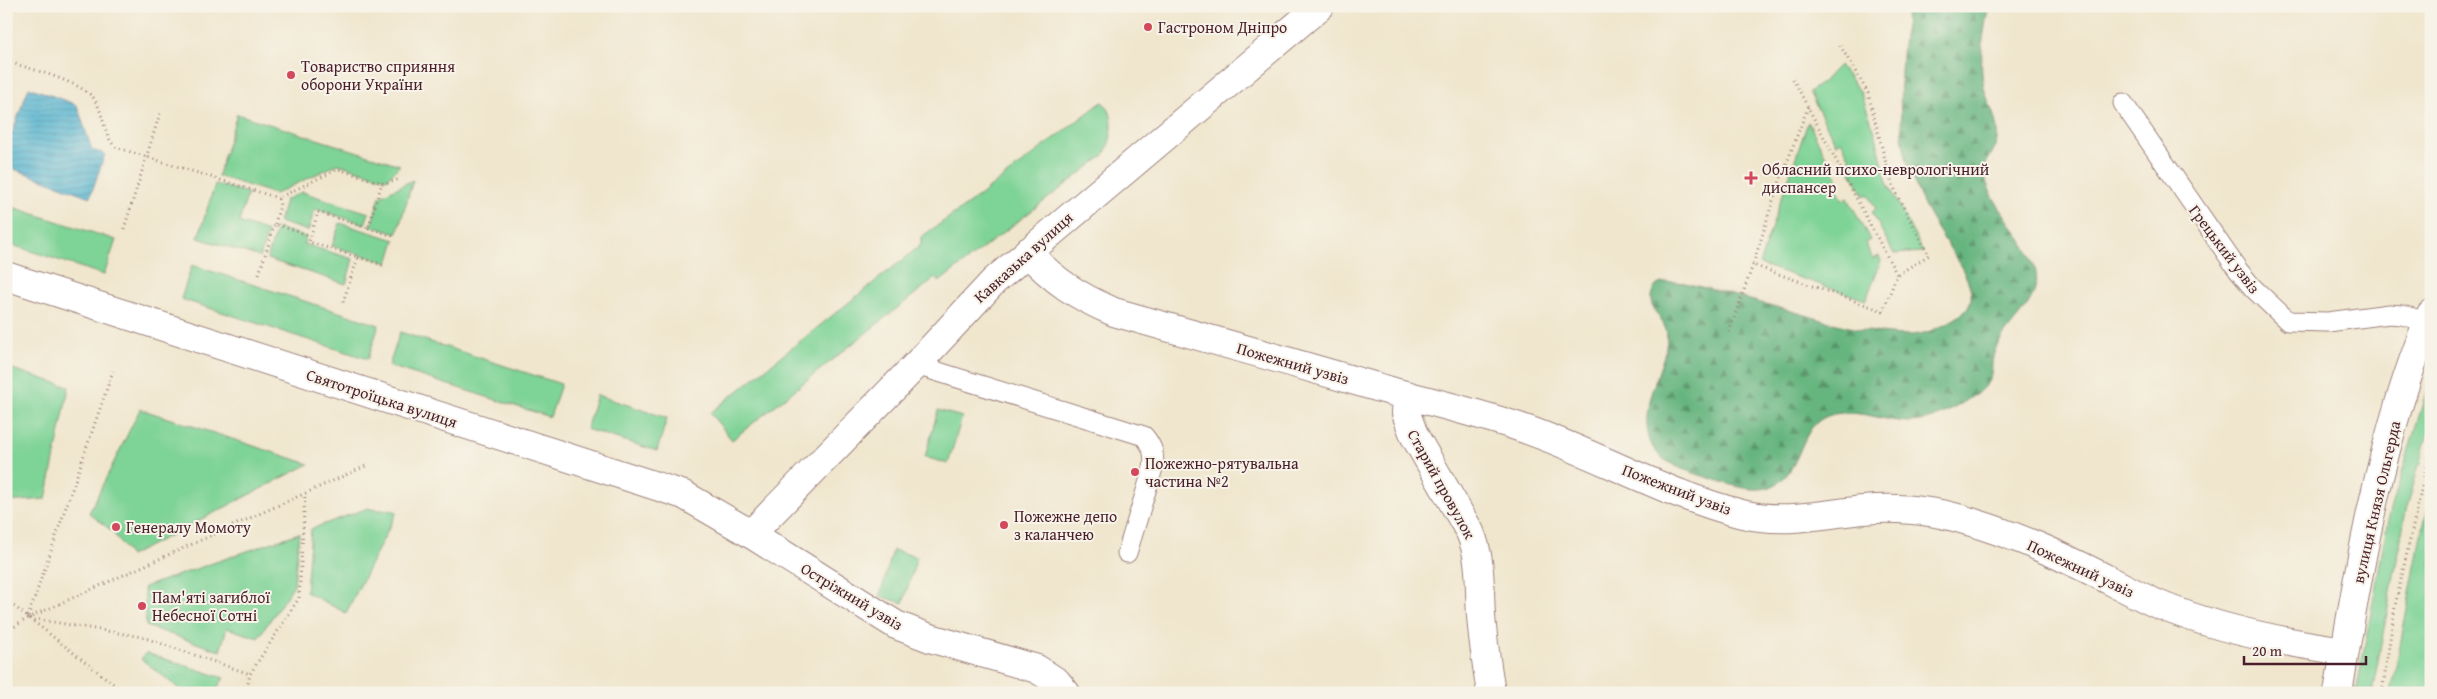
<svg xmlns="http://www.w3.org/2000/svg" width="2437" height="699" font-family="'Gentium Book Plus',serif">
<style>
.green{fill:#7ed396;stroke:#647960}
.forest{fill:url(#forest-firs);stroke:#586a55}
.water{fill:url(#water-rules);stroke:#4d687d}
.lines{fill:none;stroke-linecap:round;stroke-linejoin:round}
.service-casing{stroke:#9d827c;stroke-width:21}
.minor-casing{stroke:#9d827c;stroke-width:30}
.tertiary-casing{stroke:#9d827c;stroke-width:30}
.path{stroke:#9d827c;stroke-width:3;stroke-dasharray:1 4;stroke-linecap:butt}
.service{stroke:#fff;stroke-width:19}
.minor{stroke:#fff;stroke-width:28}
.tertiary{stroke:#fff;stroke-width:28}
.poi-dot{fill:#d1495b;stroke:#f7f3e8;stroke-width:2}
.labels{text-anchor:middle;dominant-baseline:central;stroke-width:4;stroke-linejoin:round;paint-order:stroke}
.poi-label{font-size:16px;fill:#4a1f2b;stroke:#f7f3e8;text-anchor:start}
.street-label{font-size:16px;fill:#4a1f2b;stroke:#f7f3e8}
</style>
<defs>
<pattern id="forest-firs" width="22" height="20" patternUnits="userSpaceOnUse" patternTransform="scale(1.25)"><rect width="22" height="20" fill="#66b57f"/><path d="M5 1l3.5 6h-7zM16 11l3.5 6h-7z" fill="#569368"/></pattern>
<pattern id="water-rules" width="6" height="5" patternUnits="userSpaceOnUse" patternTransform="scale(1.25)"><rect width="6" height="5" fill="#50b2cf"/><path d="M0 2.5h6" fill="none" stroke="#4490a8"/></pattern>
</defs>
<rect width="100%" height="100%" fill="#f7f3e8"/>
<filter id="ink" filterUnits="userSpaceOnUse"><feTurbulence type="fractalNoise" baseFrequency=".02" numOctaves="2"/><feDisplacementMap in="SourceGraphic" scale="10" xChannelSelector="R" yChannelSelector="G"/><feConvolveMatrix kernelMatrix="1 2 1 2 8 2 1 2 1" color-interpolation-filters="sRGB"/></filter>
<filter id="wash" filterUnits="userSpaceOnUse"><feTurbulence type="fractalNoise" baseFrequency=".0096" numOctaves="4" result="noise"/><feDisplacementMap in="SourceGraphic" scale="20" xChannelSelector="R" yChannelSelector="G"/><feGaussianBlur stdDeviation="1.12" result="paint"/><feColorMatrix in="noise" values="0 0 0 0 0 0 0 0 0 0 0 0 0 0 0 0 0 1.4 0 .05"/><feComposite in="paint" operator="in"/></filter>
<g filter="url(#wash)">
<rect width="100%" height="100%" fill="#f0e6cd"/>
<path class="green" d="M1839 65 1860 91 1875 132 1887 182 1923 252 1894 254 1872 212 1876 209 1868 194 1864 196 1845 161 1850 158 1841 141 1836 144 1809 92 1823 82Z
M1102 102C1118 113 1112 143 1103 156L939 282 935 278 732 440 710 413 921 245V237L971 202Z
M237 114 400 165 387 179 338 164 275 194 218 176Z
M1808 122 1839 181 1834 183 1843 200 1848 198 1870 240 1865 243 1873 259 1879 256 1881 261 1866 300 1759 264Z
M413 180 397 234 371 226 380 196Z
M215 184 248 193 239 222 268 232 260 257 198 238Z
M302 192 369 213 365 224 315 209 308 231 279 222 285 200Z
M6 205 116 240 104 275 6 243Z
M340 223 395 240 388 263 332 246Z
M277 228 306 237 304 244 353 259 346 284 267 259Z
M192 265 379 325 368 359 181 299Z
M400 332 561 384 550 417 389 366Z
M6 367 69 387 46 499 6 502Z
M2431 376V422L2406 511 2372 693H2356L2388 520Z
M597 395 667 418 657 451 586 429Z
M140 409 309 464 130 556 112 531 89 513Z
M938 410 962 417 948 464 925 457Z
M2431 497V693H2391L2421 535Z
M368 508C378 512 389 508 397 512L346 613 306 592 311 529Z
M299 533 294 585 258 638 227 628 220 651 146 626 144 587Z
M893 550 917 557 903 603 880 596Z
M146 653 224 678 214 693H185L141 659Z"/>
<path class="forest" d="M1908 6H1989C1983 33 1978 65 1985 91 1990 107 1999 123 1997 140 1995 154 1982 162 1985 177 1992 211 2047 256 2035 290 2028 310 2009 325 1998 344 1984 370 2003 377 1970 398 1951 411 1933 421 1910 422 1883 422 1845 403 1820 420 1798 435 1800 476 1770 487 1751 494 1724 482 1706 477 1691 472 1672 467 1660 456 1641 439 1646 406 1654 385 1659 369 1667 353 1667 336 1667 319 1644 309 1653 290 1658 279 1676 282 1685 283 1724 292 1763 304 1802 314 1836 324 1872 335 1909 335 1925 335 1938 328 1951 321 1962 315 1973 306 1971 292 1968 271 1939 234 1928 213 1919 195 1911 176 1906 157 1896 118 1901 46 1908 6Z"/>
<path class="water" d="M29 87 77 105 92 150 105 154 90 197 6 166V149Z"/>
</g>
<g filter="url(#ink)">
<g class="lines">
<g class="service-casing">
<path id="service" d="M2123 103 2238 270 2253 288 2288 321 2328 322 2389 314 2402 315 2427 322
M916 365 1144 436C1153 447 1155 454 1153 468L1127 553"/>
</g>
<g class="minor-casing">
<path id="minor" d="M1027 252C1054 281 1077 296 1114 312 1207 338 1301 365 1394 392 1436 403 1478 413 1519 427 1594 452 1666 495 1742 514 1786 524 1822 514 1864 510 1893 507 1927 510 1954 517 1998 529 2040 546 2081 566 2106 578 2131 592 2157 604 2217 629 2280 642 2345 651
M1407 395 1406 413 1414 435 1470 532C1482 560 1479 586 1481 616 1483 642 1487 667 1491 693
M751 534 916 365 994 281 1320 6
M2338 693C2359 565 2381 434 2431 314"/>
</g>
<g class="tertiary-casing">
<path id="tertiary" d="M6 276 684 495 751 534 896 625 930 638 1037 669 1057 682 1066 693"/>
</g>
<path class="path" d="M6 61C27 68 84 82 95 100 104 115 103 133 115 147L278 198
M1793 79 1897 275
M1808 107 1775 194 1753 265 1883 311 1897 275 1929 255 1898 197 1889 175 1868 93 1838 42
M275 224 280 205 278 198 338 169 385 184 400 179
M368 228 393 236
M124 229 161 110
M358 257 383 265
M259 274 275 224 311 236
M343 302 358 257 309 242 318 212 368 228 382 183
M1729 332 1753 265
M6 600 125 693
M28 617 113 371
M29 618 142 637 250 674
M6 632 28 618 368 465
M246 693 250 674 299 598 305 494
M2382 693 2395 606 2431 447"/>
<use href="#service" class="service"/>
<use href="#minor" class="minor"/>
<use href="#tertiary" class="tertiary"/>
</g>
</g>
<g class="poi-dot">
<circle cx="1148" cy="27" r="5"/>
<circle cx="291" cy="75" r="5"/>
<path d="M1748.5 170.5h5v5h5v5h-5v5h-5v-5h-5v-5h5z"/>
<circle cx="1135" cy="472" r="5"/>
<circle cx="1004" cy="525" r="5"/>
<circle cx="116" cy="527" r="5"/>
<circle cx="142" cy="606" r="5"/>
</g>
<g class="labels">
<g class="poi-label">
<text x="1158" y="27">Гастроном Дніпро</text>
<text x="301" y="66">Товариство сприяння<tspan x="301" dy="18">оборони України</tspan></text>
<text x="1762" y="169">Обласний психо-неврологічний<tspan x="1762" dy="18">диспансер</tspan></text>
<text x="1145" y="463">Пожежно-рятувальна<tspan x="1145" dy="18">частина №2</tspan></text>
<text x="1014" y="516">Пожежне депо<tspan x="1014" dy="18">з каланчею</tspan></text>
<text x="126" y="527">Генералу Момоту</text>
<text x="152" y="597">Пам'яті загиблої<tspan x="152" dy="18">Небесної Сотні</tspan></text>
</g>
<g class="street-label">
<text transform="translate(2225 249) rotate(53)">Грецький узвіз</text>
<text transform="translate(1023 257) rotate(-42)">Кавказька вулиця</text>
<text transform="translate(1293 363) rotate(16)">Пожежний узвіз</text>
<text transform="translate(382 398) rotate(18)">Святотроїцька вулиця</text>
<text transform="translate(1442 484) rotate(61)">Старий провулок</text>
<text transform="translate(1677 489) rotate(21)">Пожежний узвіз</text>
<text transform="translate(2376 502) rotate(-77)">вулиця Князя Ольгерда</text>
<text transform="translate(2081 568) rotate(25)">Пожежний узвіз</text>
<text transform="translate(852 596) rotate(31)">Остріжний узвіз</text>
</g>
</g>
<rect width="2437" height="699" fill="none" stroke="#f7f3e8" stroke-width="25"/>
<path d="M2244 656v8h122v-8" fill="none" stroke="#4a1f2b" stroke-width="2.5"/>
<text x="2252" y="656" font-size="15" fill="#4a1f2b" stroke="#f7f3e8" stroke-width="4" paint-order="stroke">20 m</text>
</svg>
